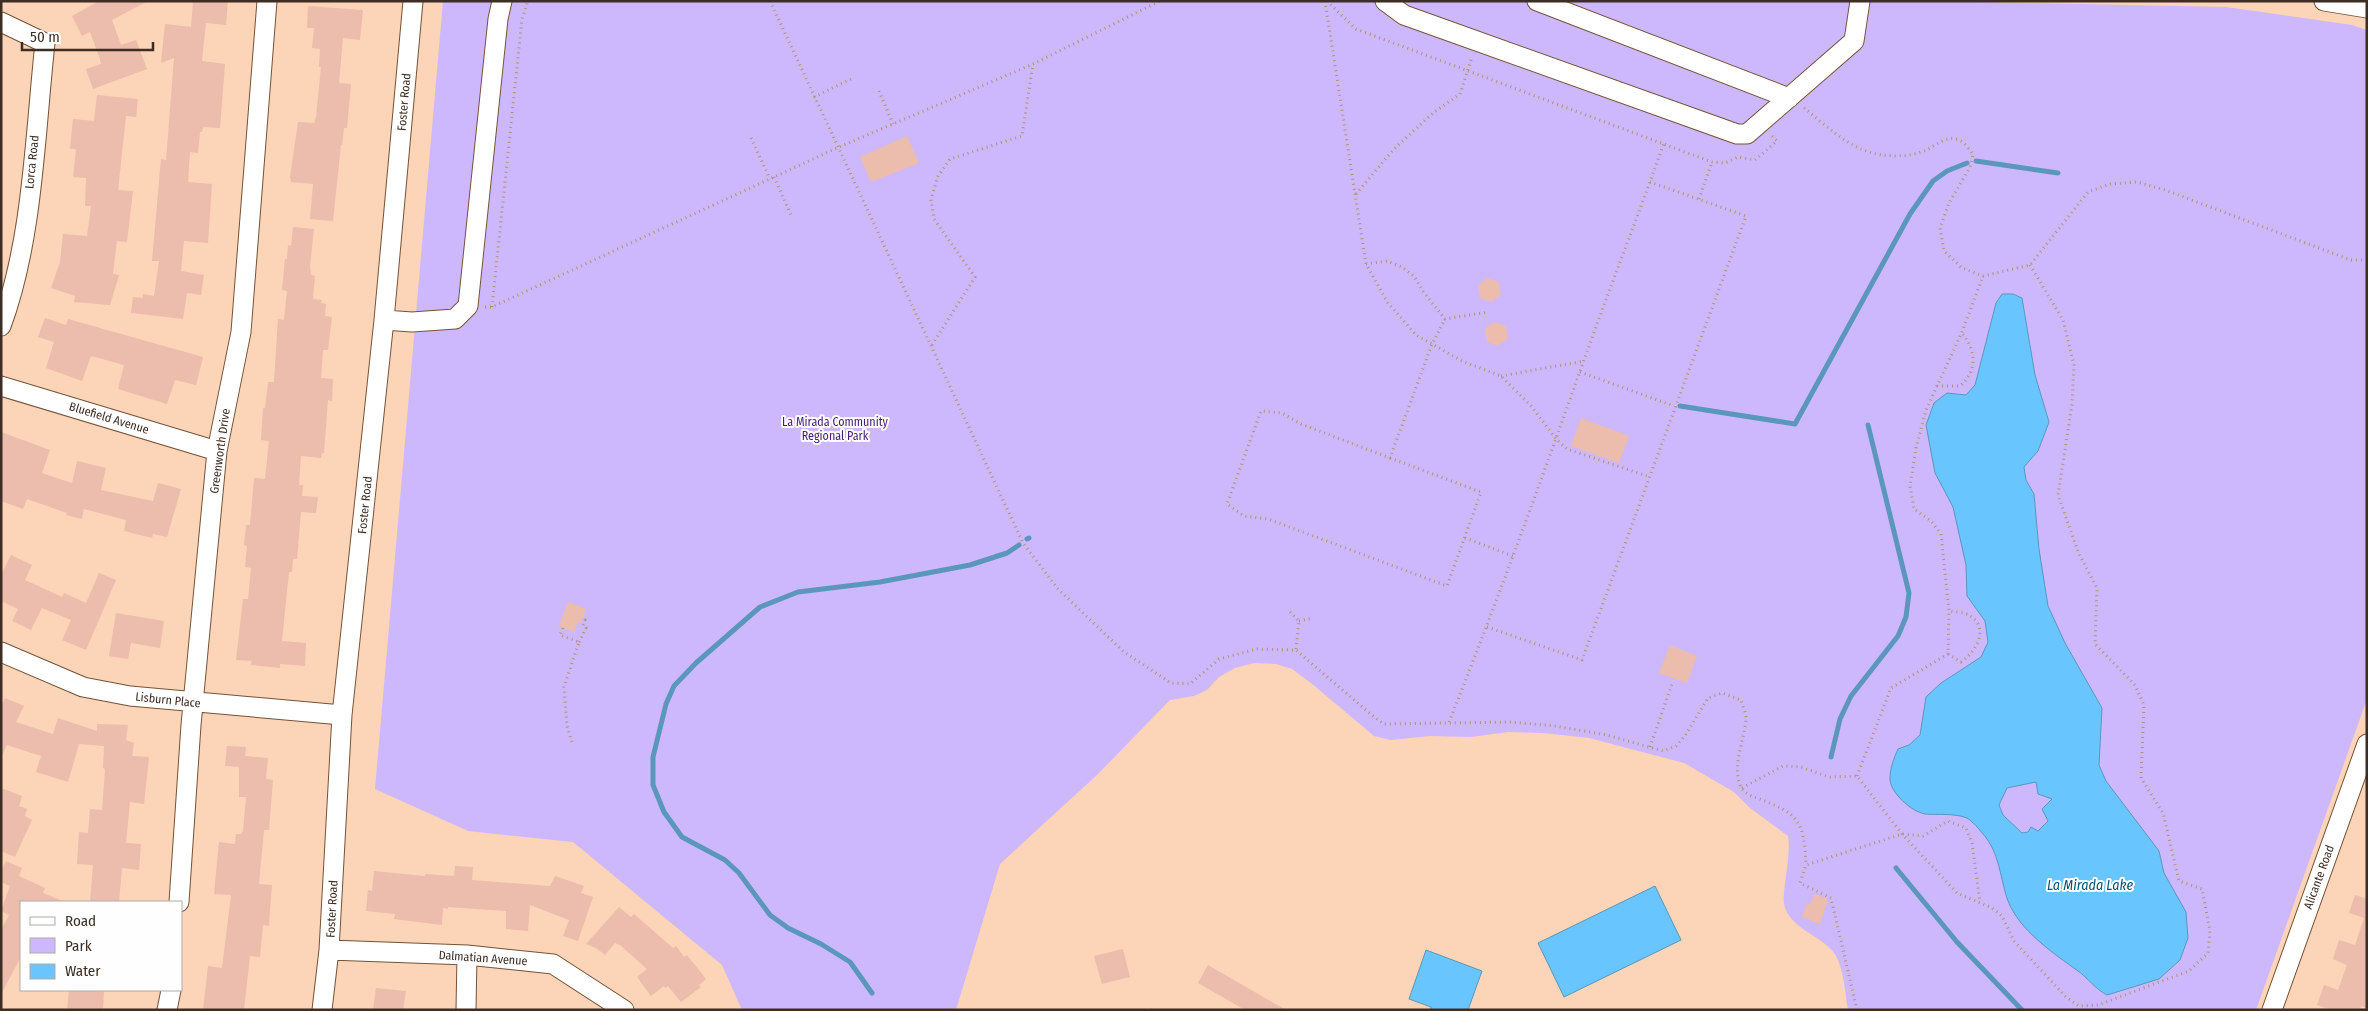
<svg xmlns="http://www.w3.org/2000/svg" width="2368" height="1011" font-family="'Fira Sans Condensed',sans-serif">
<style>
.green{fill:#cdb8fe}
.water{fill:#68c5fe;stroke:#5b97bc;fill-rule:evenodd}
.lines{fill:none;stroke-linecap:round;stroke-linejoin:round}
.stream{stroke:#5b97bc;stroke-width:5}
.building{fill:#ecbcad}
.minor-casing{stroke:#745238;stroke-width:21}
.path{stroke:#b0927c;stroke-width:3;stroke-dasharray:1 4;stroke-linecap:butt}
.minor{stroke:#fff;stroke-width:19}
.labels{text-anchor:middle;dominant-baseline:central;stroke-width:4;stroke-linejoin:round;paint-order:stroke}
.street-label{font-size:12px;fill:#3d2d22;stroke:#fefefe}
.park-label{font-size:12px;fill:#451b7b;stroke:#fefefe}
.water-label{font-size:14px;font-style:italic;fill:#035277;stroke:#fefefe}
</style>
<rect width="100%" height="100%" fill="#fcd4b7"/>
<path class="green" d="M443 1H1926L2226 7 2352 25 2367 30V699L2256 1010H1848C1845 992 1844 970 1835 954 1822 936 1793 930 1785 908 1780 894 1792 857 1788 836L1750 808 1734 792 1684 763 1589 738 1543 733 1508 732 1471 737 1430 736 1391 740 1374 736 1311 683 1292 669 1276 664 1254 663 1235 668 1219 677 1207 690 1194 696 1170 700 1098 774 1000 864 956 1010H742L722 965 573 842 468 831 375 789Z"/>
<path class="water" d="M2002 294H2013L2022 298 2035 375 2049 422 2038 451 2024 467 2026 480 2034 494 2039 549 2048 606 2065 643 2102 708 2099 765 2106 781 2159 851 2164 873 2186 912 2188 938 2180 960 2159 979 2107 995C2095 989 2088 978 2078 971 2053 953 2020 931 2008 901 2000 879 2000 853 1983 834 1979 829 1972 821 1967 818 1954 813 1938 815 1925 814 1912 812 1889 792 1890 778 1890 768 1894 758 1898 749L1909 745 1920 735 1926 697 1941 683 1981 657 1988 642 1985 621 1967 596 1966 565 1953 507 1935 473 1926 425 1934 403 1947 393 1966 395 1975 385 1996 303ZM2036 782 2038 794 2052 799 2042 809 2048 821 2038 831 2031 827 2028 832 2022 833 2003 815 1999 805 2007 788Z
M1655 886 1681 940 1564 997 1538 943Z
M1426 950 1482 971 1468 1010H1431V1007L1409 999Z"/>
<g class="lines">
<path class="stream" d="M1976 161 2058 173
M1680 406 1795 424 1910 214 1933 181 1947 171 1967 163
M1027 539 1029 538
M1831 757 1840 719 1851 696 1898 636 1906 617 1909 593 1868 425
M1896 868 1957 942 2022 1010
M872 993 850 962 821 944 788 928 770 915 739 873 725 860 682 837 664 812 653 785V757L666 704 674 686 696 663 760 607 798 592 880 582 970 565 1007 553 1019 545"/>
</g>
<path class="building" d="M99 1H148L112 20 121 45 136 40 147 69 93 89 86 69 101 64 100 59 90 32 82 36 72 16Z
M193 1H228L226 25 206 23 202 61 225 64 220 128 203 127 202 132H200L198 153 190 152 188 182 212 184 208 243 184 241 181 271 204 275 201 295 187 293 183 319 131 313 133 297 143 298V294L154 296 159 261H152L161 159 166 160 174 58 161 63 165 24 191 27Z
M308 6 363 10 360 40 343 38 339 83 351 84 347 128H344L342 145H341L333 221 310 219 313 184 291 182 290 177 298 122 314 123 316 117 321 67H319L320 49 312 48 314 28H307Z
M97 95 138 99 136 117 126 116 118 190 133 191 127 242 117 241 113 274 119 275 110 305 74 302 75 296 51 288 60 262 63 234 87 236 91 206H85L86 178 73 177 76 149H70L73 119 94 121Z
M907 136 919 163 871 182 860 157Z
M293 227 314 229 310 266 311 275 315 276 313 299 322 300 321 303 326 304 325 316 332 317 328 350H323L321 378 333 379 332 401 328 400 324 453H322L321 458 301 456 299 485H303L302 496 318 497 316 513 301 512 297 559H293L292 572H289L285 611 282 641 306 643 305 666 280 664V668L251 665 252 661 236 660 243 599H248L251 568 245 567 247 546 244 545 246 525H250L254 478 265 479 269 441 261 440 263 408H265L268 382H274L278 319 284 320 287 291 282 290 285 259H287L288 245 291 246Z
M1487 278 1499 282 1501 295 1491 302 1480 298 1478 286Z
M45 318 66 325 68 319 203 357 196 385 175 380 167 404 118 389 124 365 91 356 82 381 46 368 54 342 38 337Z
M1494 322 1506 326 1508 338 1498 346 1487 342 1485 329Z
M1581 418 1629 436 1619 463 1571 446Z
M1 432 50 450 42 473 72 483 77 461 106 468 101 490 153 501 158 483 181 489 167 537 153 534 152 538 124 531 126 520 84 509 82 519 66 515 67 513 27 499 23 509 1 501Z
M11 555 32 565 25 580 62 597 64 593 86 603 99 573 116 580 86 650 62 640 71 620 42 608 31 630 12 621 18 609 1 601V575Z
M568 602 586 609 581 623 578 622 574 632 559 626Z
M116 613 164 621 160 648 131 643 128 659 109 656Z
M1670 645 1697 656 1687 683 1659 673Z
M5 698 24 706 16 722 53 734 58 718 97 731V724L128 725 126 740 134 743 132 756 149 757 144 804 130 802 126 843 141 844 139 870 122 868 119 902H90L93 865 77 864 79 832 88 833 90 809 102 810 105 769 103 768 104 746 79 744 68 782 36 772 41 756 7 745 1 757V707Z
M227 746 246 747 245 756 268 758 266 779 273 780 269 830H264L259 884 272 885 270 910 269 926 263 925 260 957 250 956 244 1010H203L208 966 222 968 231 895 214 894 219 842 235 844 236 834H241L243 831 246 797H239V767L225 766Z
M1 788 22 796 19 806 27 809 25 816 32 820 15 857 1 851Z
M6 861 22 868 19 876 45 888 43 893 65 902H21V957L1 994V930L9 915 1 911 10 886 1 882V871Z
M455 866 473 867 472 880 550 886 555 876 584 886 581 893 593 897 578 941 563 936 569 920 530 905 528 931 506 929V911L448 907V909L443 908 442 925 394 919 395 914 366 911 368 890 372 891 374 871 425 876V874L454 876Z
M1814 894 1828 899 1820 924 1802 917 1807 903 1811 904Z
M2355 895 2367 899V1008L2361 1006 2360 1010H2332L2317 1005 2324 985 2338 990 2347 965 2333 959 2339 940 2355 945 2364 918 2349 913Z
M619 907 631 917 634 914 673 948 676 946 684 957 687 955 706 979 699 985 701 987 681 1002 668 986 665 988 664 986 651 996 637 977 647 969 620 945 615 943 605 955 596 948 586 944Z
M1123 949 1130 977 1102 984 1094 956Z
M1208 965 1286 1010H1245L1198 983Z
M376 988 406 991 403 1010H373Z
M69 990H104L103 1010H67Z"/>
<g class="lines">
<g class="minor-casing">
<path id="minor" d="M1385 1 1404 15 1737 134H1747L1854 41 1860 1
M1537 1 1789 98
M2324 1 2367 8
M1 22 45 43C35 134 33 240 1 326
M384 320 412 322 455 319 468 306 498 19 502 1
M1 386 217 451
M1 652 83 687 130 696 342 715
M179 902 191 725 217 451 241 332 267 1
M329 950 467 955 553 964 624 1010
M167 1010 171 990
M322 1010 329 950 342 715 384 320 413 1
M466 1010 467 955
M2272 1010 2367 744"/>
</g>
<path class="path" d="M770 1 1023 543 1058 589 1124 652 1171 683 1190 684 1219 659 1257 649 1296 650 1374 717 1384 724 1510 722 1555 726 1607 735 1663 751 1676 746 1685 736 1708 698 1722 693 1741 700C1742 705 1746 712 1746 718 1745 740 1731 767 1741 787 1744 793 1751 796 1757 798 1799 814 1804 820 1806 865
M1325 1 1366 264 1388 303 1416 335 1462 361 1501 376 1531 406 1557 440 1567 449 1650 477
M1327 1 1356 29 1712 162 1725 163 1738 157 1755 160 1777 141 1772 136
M879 91 893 124
M814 97 851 79
M1804 108C1827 126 1851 151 1882 155 1896 157 1911 156 1924 151 1934 147 1945 136 1956 139 1963 140 1969 149 1973 154L1970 167 1949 203 1940 228 1944 251 1962 268 1983 276 2030 265 2088 192 2110 184 2137 182 2165 190 2351 260H2367
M751 138 770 179
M774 177 791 215
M1356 194 1393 150 1433 113 1460 94 1472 57
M1699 199 1712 162
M1366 264 1387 261 1402 267 1414 276 1422 290 1445 319 1489 312
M485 307H492L837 148 1033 64 1160 1
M492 307 522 19 528 1
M932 345 975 277 934 219 931 199 938 176 950 159 1022 136 1033 64
M1580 372 1674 406
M1501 376 1584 361
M1937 386H1960C1978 370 1976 351 1962 333
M1390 458 1481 492 1447 586 1268 519 1244 516 1227 504 1261 411 1282 413 1301 424 1390 458 1432 344 1445 319
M1465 538 1513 556
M1290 612 1299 621 1296 650
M1299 621 1313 618
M1487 627 1582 660 1746 216 1650 182
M563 628 560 635 579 642 564 687 567 726 573 745
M579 642 586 628 583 626 585 620H583
M1948 654 1961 662C1979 650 1991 623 1964 613 1960 612 1954 612 1949 611
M1449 722C1497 602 1541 481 1584 360 1610 287 1638 216 1664 143
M1650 747 1673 681
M1857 776 1891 688 1948 654 1949 611 1941 534 1931 521 1914 509 1910 486 1916 448 1926 410 1962 332 1983 276
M1742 788 1783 766 1801 767 1829 777 1857 776 1902 834 1957 893 1992 908 2002 916 2014 941 2066 997 2079 1006 2098 1005 2189 971 2208 953 2210 931 2202 889 2179 881 2163 813 2141 778 2144 705 2135 685 2095 644 2097 588 2079 554 2058 495 2072 404 2074 365 2063 320 2030 265
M1151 1010H1153
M1857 1010 1831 898 1800 883 1806 865 1902 834 1923 836 1948 821 1966 828 1972 843 1980 902"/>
<use href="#minor" class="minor"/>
</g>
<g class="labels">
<g class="street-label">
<text transform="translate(404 102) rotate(-85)">Foster Road</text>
<text transform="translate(32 162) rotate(-84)">Lorca Road</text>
<text transform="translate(109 418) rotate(17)">Bluefield Avenue</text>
<text transform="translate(220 451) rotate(-82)">Greenworth Drive</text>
<text transform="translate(365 505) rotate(-84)">Foster Road</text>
<text transform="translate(168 700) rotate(6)">Lisburn Place</text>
<text transform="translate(2319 877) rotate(-70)">Alicante Road</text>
<text transform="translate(332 909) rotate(-87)">Foster Road</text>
<text transform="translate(483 958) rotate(4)">Dalmatian Avenue</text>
</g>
<g class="park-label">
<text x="835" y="422">La Mirada Community<tspan x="835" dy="14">Regional Park</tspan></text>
</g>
<g class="water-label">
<text x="2090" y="885">La Mirada Lake</text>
</g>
</g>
<rect width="2368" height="1011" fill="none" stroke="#3d2d22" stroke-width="5"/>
<rect x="20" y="901" width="162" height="90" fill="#fefefe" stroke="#b1aaa6"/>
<rect x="30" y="917" width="25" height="8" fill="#ffffff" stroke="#b1aaa6"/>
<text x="65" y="926" font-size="15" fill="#3d2d22">Road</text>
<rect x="30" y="938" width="25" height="15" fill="#cdb8fe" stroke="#b1aaa6"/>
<text x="65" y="951" font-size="15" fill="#3d2d22">Park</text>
<rect x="30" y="964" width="25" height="15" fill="#68c5fe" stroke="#b1aaa6"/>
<text x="65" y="976" font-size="15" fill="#3d2d22">Water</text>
<path d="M22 42v8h131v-8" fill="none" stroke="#3d2d22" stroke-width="2.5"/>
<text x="30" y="42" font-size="15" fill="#3d2d22" stroke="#fefefe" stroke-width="4" paint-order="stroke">50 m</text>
</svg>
